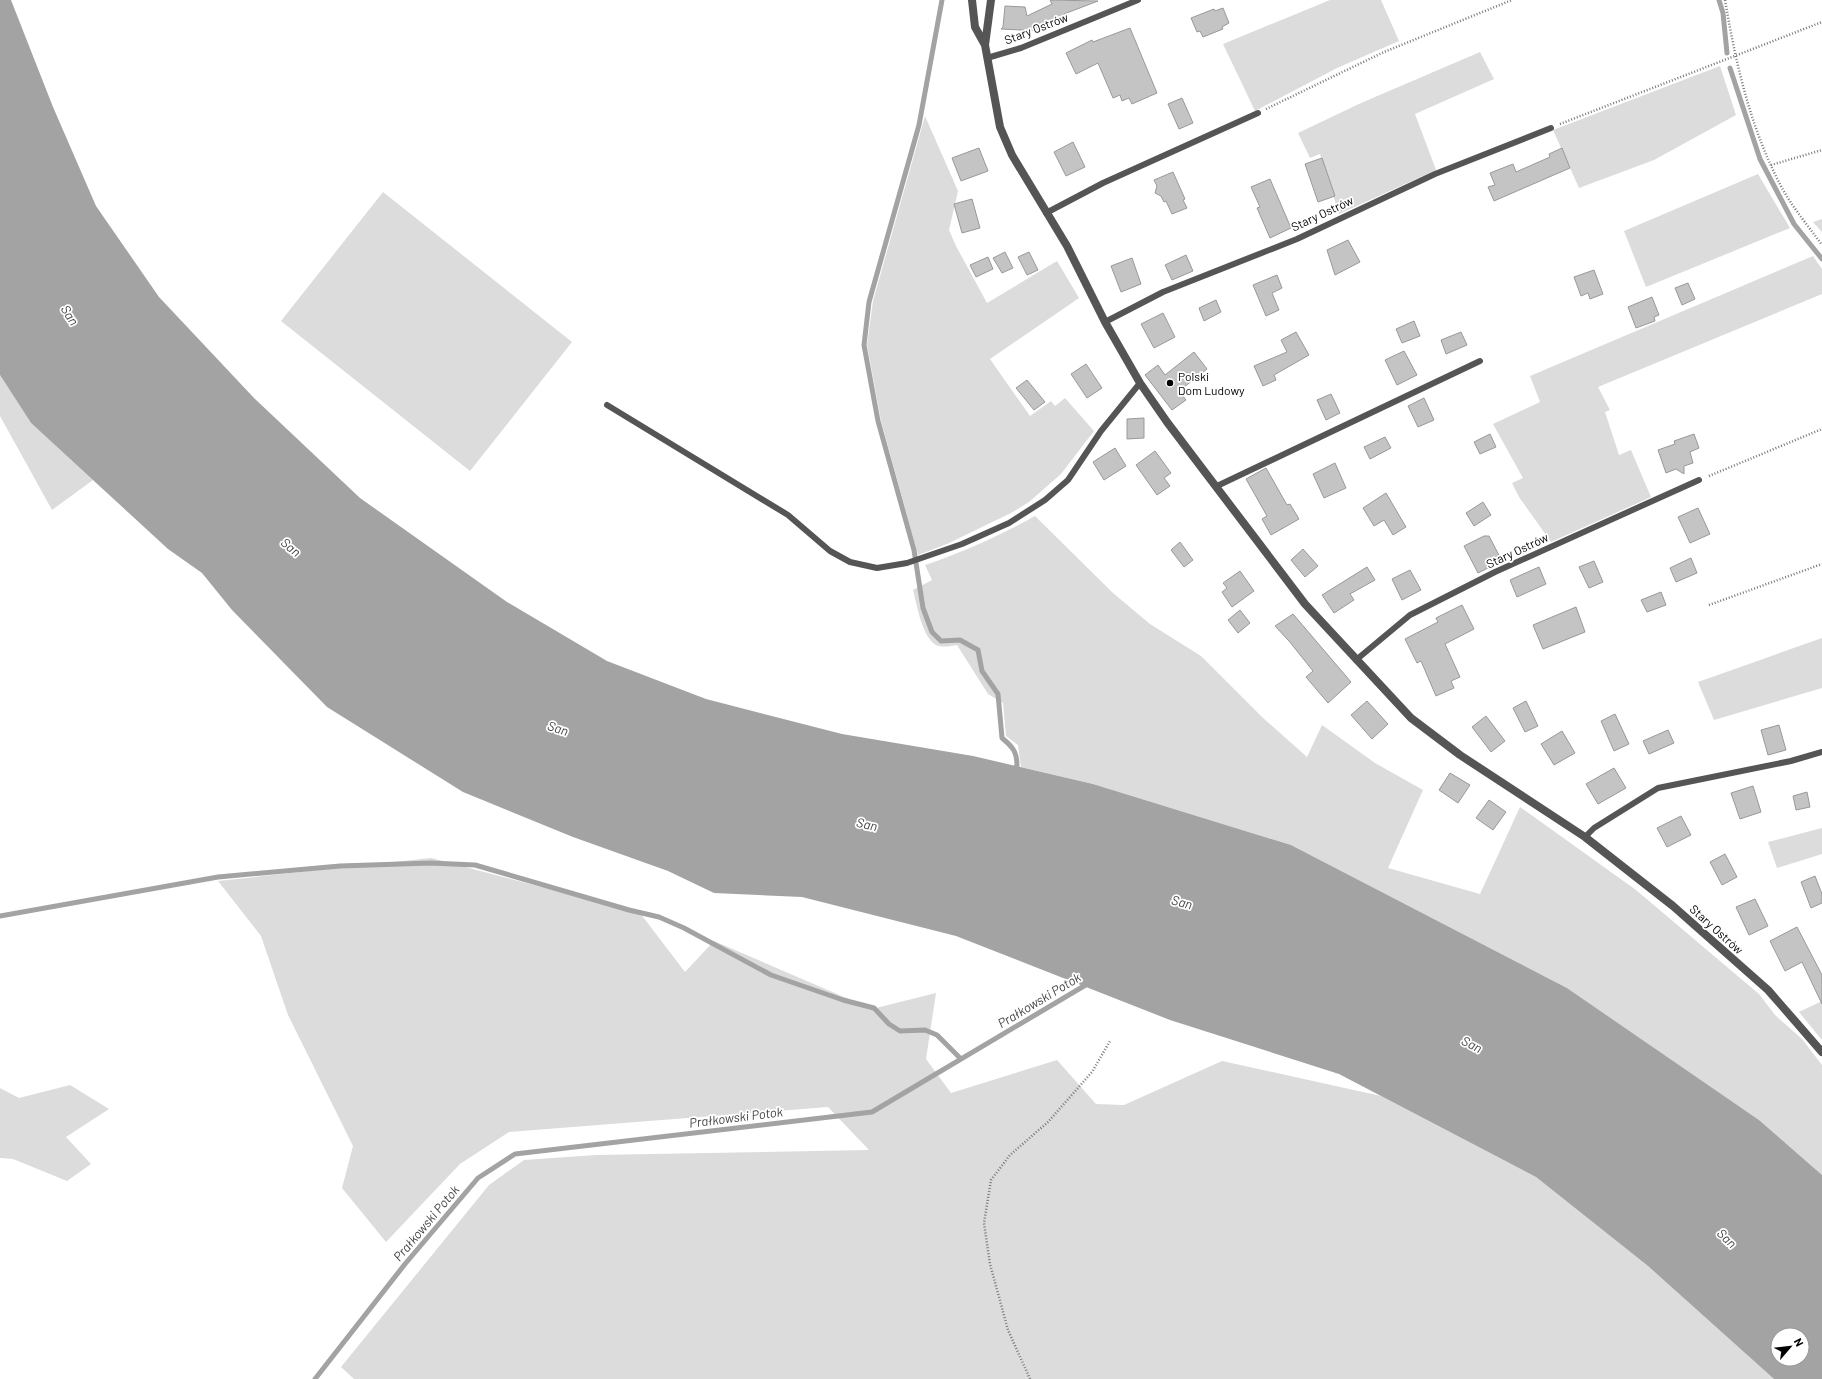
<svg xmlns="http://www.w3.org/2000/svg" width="1822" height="1379" font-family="Barlow,sans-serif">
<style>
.green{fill:#dcdcdc}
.water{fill:#a3a3a3;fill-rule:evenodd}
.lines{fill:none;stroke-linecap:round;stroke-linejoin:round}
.stream{stroke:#a3a3a3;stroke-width:5}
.building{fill:#c4c4c4;stroke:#999}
.path{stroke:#777;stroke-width:2.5;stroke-dasharray:1 2;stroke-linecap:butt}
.lane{stroke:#555;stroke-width:6}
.street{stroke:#555;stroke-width:8}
.poi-dot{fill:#000;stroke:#fff;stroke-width:1.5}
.labels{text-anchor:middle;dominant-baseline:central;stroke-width:3.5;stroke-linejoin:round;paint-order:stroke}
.street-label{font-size:12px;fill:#000;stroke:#fff}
.poi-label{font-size:12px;fill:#000;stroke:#fff;text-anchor:start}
.water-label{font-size:13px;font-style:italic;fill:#444;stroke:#fff}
</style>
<rect width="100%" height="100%" fill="#fff"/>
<path class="green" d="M1330 0H1381L1399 41 1337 68 1255 111 1223 44Z
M1480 52 1494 79 1415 114 1436 170 1339 214 1320 154 1310 158 1298 133 1361 103Z
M1720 66 1736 115 1654 160 1579 188 1553 130Z
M925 116 958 191 949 230 956 246 987 303 1057 261 1079 298 990 359 1030 416 1051 401 1055 406 1065 398 1094 431 1061 474 1029 502 1011 513 947 544 918 555 881 421 867 345 873 301Z
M1758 174 1790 228 1646 287 1624 231Z
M383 192 572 342 470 471 281 321Z
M1822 219V232L1813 222Z
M1813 256 1822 269V294L1598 387 1610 410 1605 412 1619 455 1631 450 1651 497 1551 542 1519 497 1512 483 1523 478 1493 424 1540 402 1530 376Z
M0 375 31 423 93 480 52 510 0 416Z
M1035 516 1113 593 1150 624 1201 656 1262 717 1307 757 1322 725 1375 763 1423 790 1388 868 1480 894 1520 807 1636 890 1759 994 1775 1015 1802 1039 1822 1065V1175L1759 1120 1567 988 1291 845 1093 784 1021 767 1018 745 1006 736 1003 703 988 694 957 645C951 646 943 648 936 645 922 637 917 605 913 590L932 580 925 565C963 552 999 536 1035 516Z
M1822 638V688L1714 720 1698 682Z
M1822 828V854L1777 868 1768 842Z
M431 858 640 913 685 972 714 941 872 1009 936 993 926 1059 951 1093 1057 1060 1096 1104 1124 1105 1222 1061 1381 1096 1536 1177 1648 1266 1774 1379H354L341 1367 489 1185 524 1160 596 1155 869 1150 828 1107 509 1132 460 1164 386 1242 342 1188 353 1146 288 1015 261 936 218 881Z
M1822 1001V1040L1799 1012Z
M70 1085 109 1109 66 1137 91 1164 67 1181 13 1159 0 1158V1088L19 1098Z"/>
<path class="water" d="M0 0H11L53 107 96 206 159 297 254 398 360 498 507 602 607 661 706 699 842 734 973 756 1093 784 1291 845 1567 988 1759 1120 1822 1175V1379H1774L1648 1266 1536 1177 1339 1074 1170 1020 956 936 802 897 714 893 668 871 573 837 463 792 327 707 232 610 202 573 168 549 31 423 0 375ZM1778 1335H1802V1359H1778Z"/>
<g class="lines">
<path class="stream" d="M942 0 919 125 869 302 864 345 878 421 914 550 923 608 932 632 941 641 960 640 978 650 982 671 998 694 1002 738C1013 747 1017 752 1017 766L1013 770
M1719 0 1723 13 1727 53
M1730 68 1760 159 1794 224 1822 259
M0 916 218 877 340 866 431 863 475 865 629 910 659 917 684 928 771 975 843 1000 874 1008 889 1024 900 1031 925 1030 937 1035 961 1059
M315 1379 405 1264 478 1178 515 1154 872 1112 1089 983"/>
</g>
<path class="building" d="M1050 0 1098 1 1064 14 1066 17 1041 31 1001 29 1003 27 1005 6 1025 7 1027 16 1052 4Z
M1223 8 1229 23 1222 27 1223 29 1203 37 1200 31 1197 32 1191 18 1214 9 1215 11Z
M1130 28 1157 93 1132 104 1129 98 1122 101 1120 95 1113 98 1098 63 1076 74 1066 53 1092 40 1093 42Z
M1182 98 1193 123 1179 129 1168 104Z
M1073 142 1085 167 1066 176 1054 152Z
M979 148 988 171 961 181 952 158Z
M1562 148 1570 168 1494 201 1488 187 1495 185 1490 173 1513 164 1516 172 1550 157 1549 154Z
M1322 158 1335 196 1318 202 1305 164Z
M1173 172 1185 199 1183 200 1187 208 1172 214 1166 201 1164 202 1161 196 1155 193 1157 186 1154 180Z
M1270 179 1291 228 1270 238 1257 208 1260 207 1251 187Z
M972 199 980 228 962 233 954 204Z
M1348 240 1360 262 1335 275 1327 250Z
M1005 252 1013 268 1002 273 993 258Z
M1029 252 1038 270 1027 275 1018 257Z
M1186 255 1193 271 1172 280 1165 265Z
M988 257 993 269 976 277 970 265Z
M1132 258 1141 284 1121 292 1111 266Z
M1594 270 1603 294 1590 299 1588 293 1581 296 1574 277Z
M1277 275 1282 288 1272 293 1279 310 1266 316 1253 285Z
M1688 283 1695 299 1682 305 1675 288Z
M1652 297 1659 315 1654 317 1655 321 1636 328 1628 307Z
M1216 300 1221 312 1204 321 1199 308Z
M1163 313 1175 337 1154 348 1141 324Z
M1414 321 1420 336 1402 343 1396 329Z
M1296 332 1309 355 1274 375 1276 380 1263 386 1254 366 1287 352 1281 340Z
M1461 332 1467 345 1446 354 1441 340Z
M1404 351 1417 375 1397 385 1385 360Z
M1194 352 1207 369 1179 391 1186 400 1172 410 1145 375 1158 365 1165 375Z
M1086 364 1102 388 1087 398 1071 374Z
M1027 380 1045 402 1034 410 1016 388Z
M1331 394 1340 413 1326 420 1317 400Z
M1424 398 1434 420 1418 427 1408 406Z
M1144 418V438L1127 439V419Z
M1490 434 1496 447 1480 454 1474 442Z
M1694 434 1699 448 1690 452 1693 463 1684 466V474L1676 469 1666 473 1658 450 1675 444 1674 441Z
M1385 437 1391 448 1370 459 1364 447Z
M1115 448 1126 466 1104 480 1093 462Z
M1155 451 1171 473 1164 478 1170 486 1157 495 1136 465Z
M1335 463 1346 488 1324 498 1313 474Z
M1266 468 1287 505 1290 504 1299 519 1271 535 1262 519 1267 516 1246 479Z
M1386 493 1406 527 1393 535 1384 520 1374 526 1363 508Z
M1483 502 1491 515 1474 526 1466 513Z
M1698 508 1710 534 1690 543 1678 517Z
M1484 536H1489L1502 561 1478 573 1464 546Z
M1180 542 1193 560 1184 567 1171 550Z
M1303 549 1318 566 1305 577 1291 560Z
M1691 558 1697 573 1676 582 1670 568Z
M1594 561 1603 582 1589 588 1579 567Z
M1367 567 1375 580 1350 594 1354 600 1334 613 1322 595Z
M1539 567 1546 584 1517 597 1510 580Z
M1410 570 1421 590 1402 600 1392 579Z
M1240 571 1254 591 1232 607 1222 592 1227 588 1223 583Z
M1661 592 1666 605 1647 612 1641 600Z
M1462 605 1474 629 1445 644 1460 677 1451 681 1454 688 1436 696 1421 661 1417 663 1405 639 1438 622 1436 618Z
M1576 607 1585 632 1543 649 1533 625Z
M1240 610 1250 623 1238 633 1228 620Z
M1293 614 1351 682 1328 703 1306 677 1313 671 1289 641 1275 626Z
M1367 701 1388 724 1372 739 1351 715Z
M1526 701 1538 726 1525 732 1513 708Z
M1615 714 1629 744 1614 751 1601 721Z
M1486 716 1505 741 1491 752 1472 727Z
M1779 725 1786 750 1768 755 1761 730Z
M1668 730 1674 743 1649 754 1643 741Z
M1562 731 1575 753 1554 765 1541 744Z
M1614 768 1626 788 1598 804 1586 784Z
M1450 773 1470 785 1458 803 1439 790Z
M1753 786 1761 812 1740 819 1731 793Z
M1807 792 1810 807 1796 810 1793 796Z
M1489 800 1506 812 1493 830 1476 818Z
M1681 816 1691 835 1667 847 1657 828Z
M1725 854 1737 877 1722 885 1710 862Z
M1815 876 1822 894V903L1811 908 1801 882Z
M1755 899 1768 926 1749 935 1736 907Z
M1797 927 1822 975V1004L1802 962 1785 971 1770 941Z"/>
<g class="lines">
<path class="path" d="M1725 0C1736 65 1751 130 1782 188 1793 208 1809 227 1822 245
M1266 109 1384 52 1512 0
M1560 124 1822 22
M1771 165 1822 150
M1709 476 1822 429
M1709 605 1822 564
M1030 1379 1008 1330 990 1264 984 1223 991 1180 1010 1155 1048 1122 1092 1072 1110 1041"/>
<path class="lane" d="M987 58 1021 48 1138 0
M1046 213 1103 183 1258 113
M1105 322 1163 292 1297 239 1435 174 1551 128
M607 405 788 515 830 551 850 562 877 568 907 563 962 544 1009 523 1045 500 1068 480 1101 431 1140 383
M1217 486 1480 361
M1356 660 1410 615 1495 572 1699 480
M1585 837 1594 828 1658 788 1791 761 1822 752"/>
<path class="street" d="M972 0 975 27 985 45 1000 127 1012 155 1067 246 1105 322 1140 383 1167 422 1305 604 1411 718 1460 755 1585 837 1673 906 1768 990 1822 1052
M985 45 991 0"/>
</g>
<circle class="poi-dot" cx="1170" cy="383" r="4"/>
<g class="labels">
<g class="street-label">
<text transform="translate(1036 28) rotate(-21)">Stary Ostrów</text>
<text transform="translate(1322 213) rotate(-25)">Stary Ostrów</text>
<text transform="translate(1517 550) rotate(-25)">Stary Ostrów</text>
<text transform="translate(1717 929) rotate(42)">Stary Ostrów</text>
</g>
<g class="poi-label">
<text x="1178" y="376">Polski<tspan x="1178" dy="14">Dom Ludowy</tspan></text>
</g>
<g class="water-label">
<text transform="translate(70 315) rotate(58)">San</text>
<text transform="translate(291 547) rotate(40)">San</text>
<text transform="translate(558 728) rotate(18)">San</text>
<text transform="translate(867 824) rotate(13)">San</text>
<text transform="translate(1182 902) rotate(15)">San</text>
<text transform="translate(1039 1000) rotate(-31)">Prałkowski Potok</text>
<text transform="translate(1472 1044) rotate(27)">San</text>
<text transform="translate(736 1117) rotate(-7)">Prałkowski Potok</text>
<text transform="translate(426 1223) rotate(-50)">Prałkowski Potok</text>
<text transform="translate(1727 1238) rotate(44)">San</text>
</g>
</g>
<g transform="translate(1790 1347) rotate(62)"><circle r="19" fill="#ffffff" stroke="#999999"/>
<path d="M0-3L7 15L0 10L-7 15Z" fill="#000000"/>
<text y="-6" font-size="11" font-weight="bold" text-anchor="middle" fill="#000000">N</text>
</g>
</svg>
